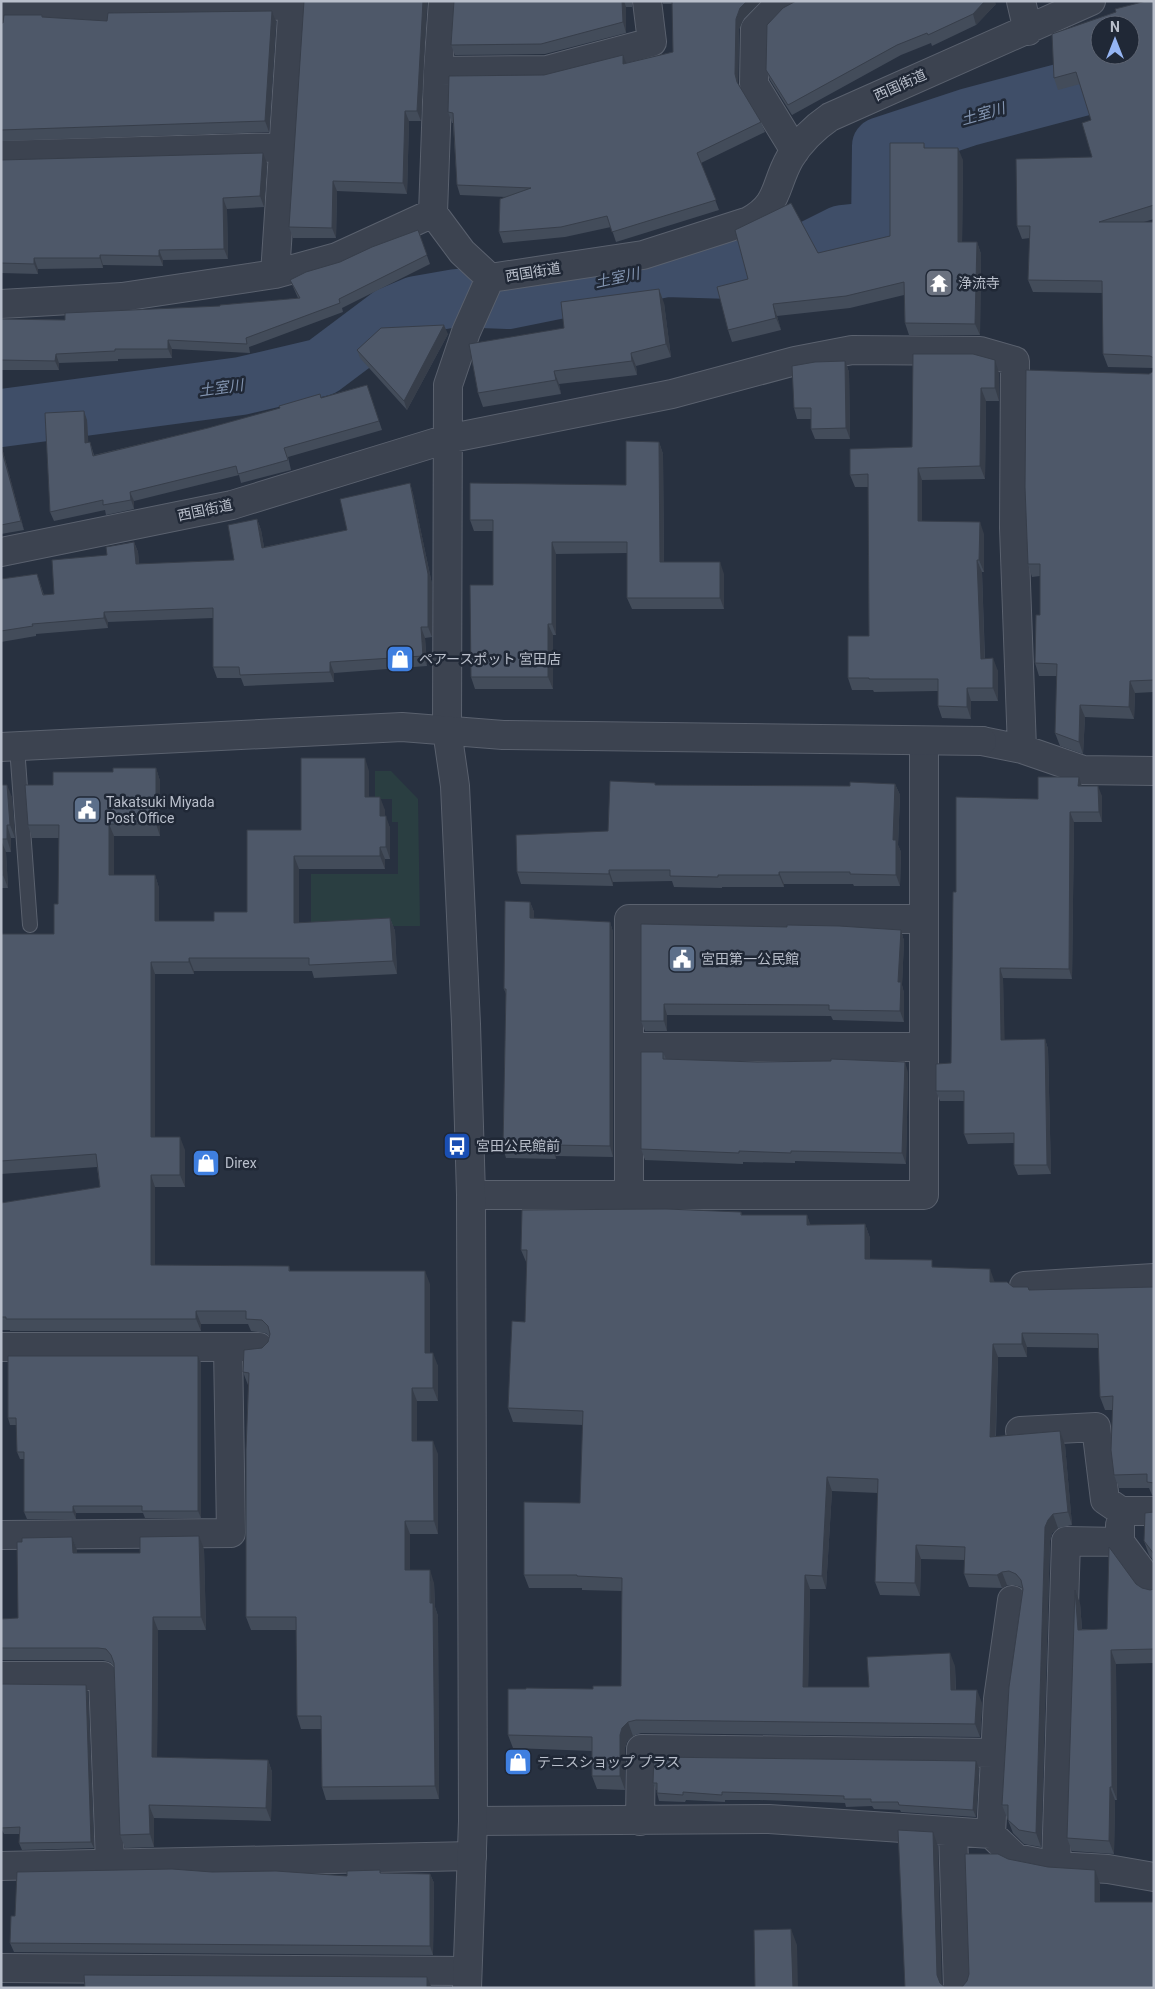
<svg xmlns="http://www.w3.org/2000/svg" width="1155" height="1989" font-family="Roboto,'Noto Sans JP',sans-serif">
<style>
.green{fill:#2a3e41}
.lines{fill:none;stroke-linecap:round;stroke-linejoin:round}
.river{stroke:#3f4e68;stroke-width:58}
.service-casing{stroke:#5a616e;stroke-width:16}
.minor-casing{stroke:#5a616e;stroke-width:30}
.tertiary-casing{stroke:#5a616e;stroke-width:30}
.service{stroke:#3c4350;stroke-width:14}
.minor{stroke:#3c4350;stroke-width:28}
.tertiary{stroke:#3c4350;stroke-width:28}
.wall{fill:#434c5a}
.shaded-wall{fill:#373e4a}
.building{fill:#4e5869;stroke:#373e4a;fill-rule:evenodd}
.labels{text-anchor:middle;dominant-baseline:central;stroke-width:5;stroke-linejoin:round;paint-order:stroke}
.street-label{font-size:14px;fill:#b9bfcb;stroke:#202836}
.poi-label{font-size:14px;fill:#b9bfcb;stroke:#202836;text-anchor:start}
.water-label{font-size:15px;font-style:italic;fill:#8294b0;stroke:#202836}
</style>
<rect width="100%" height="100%" fill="#283140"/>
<path class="green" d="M375 771H391L418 799 420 926H311V874H398V822H392V799H375Z"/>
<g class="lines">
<path class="river" d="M1 418 241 386 322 367 390 316 416 305 456 298 508 300 666 268 768 271 842 234 880 230 881 146 969 117 1154 68"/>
<g class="service-casing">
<path id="service" d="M17 747 30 925"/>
</g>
<g class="minor-casing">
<path id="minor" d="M443 1 438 71 433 213 462 252 490 278
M789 1 778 5 755 29 754 84 795 151
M1021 1 1028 31
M1 10 293 5
M438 71 547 70 652 42 647 1
M1 155 284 147
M275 274 293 1
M1 304 122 297 275 274 337 257 433 213
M1 552 232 505 447 439 672 394 795 361 852 350 980 351 1015 361 1014 528 1022 749
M447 730 448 385 466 332 490 278 643 255 749 221C780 204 774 186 790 158 800 142 814 128 830 117L1091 1
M982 741 1022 749 1083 770 1154 771
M629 1047H924
M471 1195H924V741
M629 1195V919H924
M1024 1286 1154 1278
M1 1347H259
M1020 1431 1096 1427 1105 1500 1121 1511H1154
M1120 1525V1542L1154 1588
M2 1535 231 1533 228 1347
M1 1676H103L110 1863
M473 1821 769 1819 991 1834 1016 1858 1056 1866 1108 1869 1154 1877
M640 1821 641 1749 995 1753
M953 1832 958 1988
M991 1834 998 1699 1012 1600
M1 1866 472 1856
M1056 1866 1066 1541 1120 1542
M2 1968 467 1971"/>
</g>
<g class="tertiary-casing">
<path id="tertiary" d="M447 730 455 786 466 1024 471 1195 473 1821 467 1988
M1 747 402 727 503 735 982 741"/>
</g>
<use href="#service" class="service"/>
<use href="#minor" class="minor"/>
<use href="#tertiary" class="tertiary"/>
</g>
<path class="wall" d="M427 1 421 121H409L407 194 337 191 336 238H293L289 227Z
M454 1H632V7H626V33L545 54 455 55 451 45Z
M662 1H761L744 18 739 29 738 84 761 122 765 132 701 163 719 210 616 242 611 227 565 237 503 243 499 232 506 197 460 195 457 185 453 123H452L448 112 544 75 626 63 673 52 672 4H663Z
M1154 1V219L1144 222H1154V368L1108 367 1103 354V293L1033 292 1028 280 1030 238 1022 239 1017 226 1092 157 1091 120 1080 84 1058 90 1054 78Z
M996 4 976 25 932 46 931 43 901 55 792 115 770 80 766 70Z
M272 11 276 21 269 132 1 141V23L42 15 43 17 107 21Z
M924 143 925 148 963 160 962 242H977L981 254 980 335H909L905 323 904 295 850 308 777 316 781 330 732 342 728 330 748 279 818 253 890 236Z
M1 160 267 163 264 207 227 209 228 259 163 260V266L103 265V268L38 269V274L1 273Z
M418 230 430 264 342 308 343 312 249 347 250 353 172 349V358L118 359V361L59 363V370H1V319L65 320 220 306 298 298 290 280 340 262Z
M664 303 671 357 636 366 637 375 559 384 561 394 483 407 478 393 564 328Z
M448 334 407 410 360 358 357 350Z
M845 361 849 372 850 439H815L811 429V419H797L794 408Z
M1154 371V692L1135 693 1134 719 1085 717 1083 754 1060 746 1055 733 1057 676H1039L1035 663 1040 615V576L1032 577 1028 564 1149 374Z
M999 373V401H986L985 479 922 480V521L984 534V572H982L985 659 998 671V701H971V719L942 718 938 706V691L874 692 873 690H852L848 678 869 636 868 487H855L850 475 912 447Z
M367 385 382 430 288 457 291 470 241 483 239 475 134 501V509L106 515 105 510 54 521 50 512 87 420 88 443 90 442 94 455 208 428Z
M659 442 663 454 664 562 724 574V609H632L627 598V553L556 554V635H553V689H475L471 677 493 585V531H474L470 520 626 485Z
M1 444 24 530 1 534Z
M410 483 413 494 432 584V637L425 638 427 666 334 673V682L244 686 241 678H217L213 667V618L108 622V628L36 634V636L1 642V579L37 574 44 595 54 594 107 555 134 542 138 552 139 564 234 560 257 519 261 530 264 547 347 530Z
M156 768 160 781V836H114V875H155L159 888V921H214L247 912 301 830 369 771V797L385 810V816L390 828V859H385V869H299V923L390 918 395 931 397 974 314 978 312 971H194V974H155V1137L185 1150V1187H155V1265L289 1266 290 1271 430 1284V1353L438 1366V1401H417V1441L438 1454V1534H410V1570L434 1583 435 1607 438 1616 439 1799 326 1800 322 1787 321 1729H301L297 1716 296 1630H251L246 1617 248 1385 243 1372 262 1348 268 1342 269 1336 266 1333 251 1331 248 1324H201V1331H10V1330H1V1203L100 1187 97 1167 1 1174V785L12 797 15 838H11V852H6L8 888H2V934H54L58 904 59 838H32L28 825 53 785 113 772Z
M895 784 900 795 898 845 901 852 900 886H854L853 884H784V887H722V888L674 887 672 881 613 882V886L521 884 517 872 608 831 655 785 850 786Z
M1082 786 1102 796V822H1074L1072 979 1003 978 1004 1040 1045 1039 1048 1049 1051 1174 1018 1175 1014 1165V1143L968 1144 964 1134V1101H940L936 1091 951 1063 956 892 1038 799Z
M530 902 534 912V919L610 922 613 932V1157L556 1156V1159L506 1158 503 1148 506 994 504 989Z
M641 924 901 930 904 941 902 985 904 993V1022L833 1020 831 1016 667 1015V1031H645L641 1021Z
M663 1052 666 1059 908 1072 906 1164 795 1161V1163L743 1162V1164L645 1160 641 1149Z
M741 1212 742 1215H807L810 1225 865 1224 870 1238V1259L934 1267 1013 1287H1028L1029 1290 1154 1287V1496L1152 1495 1149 1488H1119L1114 1475 1112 1410H1105L1100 1397 1099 1348 1027 1347V1357H998L996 1436 1065 1445 1072 1525 1058 1528 1052 1533 1050 1541 1041 1847 1024 1844 1013 1833 1002 1805 1022 1589 1021 1587 1014 1585H1007L1002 1588 969 1587 964 1574 965 1560 921 1559 920 1596 880 1595 875 1582 878 1493 832 1491 826 1589H810L808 1687H869L955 1666 956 1690 982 1703 980 1737 641 1733 633 1736 627 1741 625 1748V1790L597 1789 592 1776V1751L513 1748 508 1735 593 1689 621 1686 622 1591 582 1590V1588H529L524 1575 580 1503 583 1425 513 1422 508 1408 525 1322 527 1264 521 1250Z
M198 1356 201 1363V1518H145L143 1513H76V1519H27L24 1512V1459H20L17 1452V1425H10L8 1418Z
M1154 1512V1561L1149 1555 1144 1541Z
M72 1537 77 1550V1553H140L204 1549 206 1630H158L157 1757 268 1760 272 1772 271 1821 154 1818V1847L125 1848 120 1835 114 1666 110 1662 103 1660H1V1619L18 1618 22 1542Z
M1136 1584 1142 1588 1150 1590 1154 1589V1663L1116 1664 1117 1800H1115L1114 1854 1072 1851 1067 1838 1080 1603 1082 1629H1107Z
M88 1692 94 1848 22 1850 19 1843 20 1834H4L1 1828Z
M979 1768 976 1817 901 1812 900 1810 874 1809 872 1806 846 1807 845 1803 759 1800H725V1802L686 1800 685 1802 659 1801 657 1793V1790H656L653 1783Z
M380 1870 381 1873 430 1874 434 1883 433 1955 14 1952 10 1943 15 1916 212 1872 347 1876Z"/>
<path class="shaded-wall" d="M423 1H427L421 121 417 111Z
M622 1H624L626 7V33L623 22Z
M747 1H761L744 18 739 29 738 84 735 74 736 19 740 8Z
M985 1H995L996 4 976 25 973 14Z
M272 11 276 21 269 132 265 121Z
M623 55 627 65 623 64Z
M405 111 409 121 407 194 403 183Z
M958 148 963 160 962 254 958 242Z
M263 153 267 163 264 207 260 196Z
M333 181 337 191 336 238 332 228Z
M223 198 227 209 228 259 224 249Z
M977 242 981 254 980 335 975 324Z
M159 250 163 260V266L159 256Z
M100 255 103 265V268L100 258Z
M34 258 38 269V274L34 264Z
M659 289 664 303 671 357 666 344Z
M773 304 777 316 781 330 776 318Z
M444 325 448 334 407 410 404 401Z
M168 340 172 349V358L168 349Z
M631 353 636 366 637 375 632 361Z
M56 354 59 363V370L55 361Z
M995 360 999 373V401L995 388Z
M845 361 849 372 850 439 846 428Z
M554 371 559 384 561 394 556 380Z
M981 388 986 401 985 479 980 466Z
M84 411 87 420 89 452 85 443Z
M659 442 663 454 664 574 660 562Z
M1 444 24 530 21 521 1 447Z
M918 468 922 480V534L918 521Z
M410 483 413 494 432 584V637L428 627Z
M130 492 134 501V509L131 500Z
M257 519 261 530 266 558 262 548Z
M980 522 984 534V572L979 560Z
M134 542 138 552 140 574 136 564Z
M552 542 556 554V635L552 624Z
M977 560 982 572 985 671 981 659Z
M720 562 724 574V609L720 598Z
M104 612 108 622V628L104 618Z
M548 624 553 635V689L548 677Z
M421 627 425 638 427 666 423 656Z
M993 658 998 671V701L993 688Z
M330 662 334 673V682L330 672Z
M1130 681 1135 693 1134 719 1129 707Z
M967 688 971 701V719L967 707Z
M1080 705 1085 717 1083 754 1079 742Z
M365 758 369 771V810L365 797Z
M156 768 160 781V836L156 824Z
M1079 777 1082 787 1078 786Z
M895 784 900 795 898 845 901 852 900 886 896 875 893 840Z
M7 785 12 797 15 838 10 825Z
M1098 786 1102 796V822L1099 812Z
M380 797 385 810V828L380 816Z
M1070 812 1074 822 1072 979 1069 969Z
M386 816 390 828V859L386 847Z
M109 824 114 836V888L109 875Z
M7 825 11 838V852L7 839Z
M1 840 6 852 8 888 3 875Z
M380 847 385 859V869L380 856Z
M294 856 299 869V936L294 923Z
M609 870 613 882V886L609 874Z
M779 872 784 884V887L779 875Z
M155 875 159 888V934L155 921Z
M1 886 2 888V947L1 945Z
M530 902 534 912V929L530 918Z
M390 918 395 931 397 974 393 961Z
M610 922 613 932V1157L610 1146Z
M901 930 904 941 902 985 904 993V1022L900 1011 898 982Z
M189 958 194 971V974L189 962Z
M151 962 155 974V1150L151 1137Z
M1000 968 1003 978 1005 1050 1001 1040Z
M664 1004 667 1015V1031L664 1021Z
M1045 1039 1048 1049 1051 1174 1047 1165Z
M905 1062 908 1072 906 1164 902 1153Z
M180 1137 185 1150V1187L180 1175Z
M552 1145 556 1156V1159L552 1148Z
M151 1175 155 1187V1278L151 1265Z
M807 1215 812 1229 807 1225Z
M865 1224 870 1238V1273L865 1259Z
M990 1269 995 1283 990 1282Z
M425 1271 430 1284V1366L425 1353Z
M196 1311 201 1324V1331L196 1319Z
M1022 1333 1027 1347V1357L1022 1344Z
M993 1344 998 1357 995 1450 990 1437Z
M433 1353 438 1366V1401L433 1388Z
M198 1356 201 1363V1518L198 1511Z
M412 1388 417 1401V1454L412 1441Z
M1060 1431 1065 1445 1072 1525 1068 1512Z
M433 1441 438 1454V1534L434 1521Z
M827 1477 832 1491 826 1589 822 1576Z
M73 1506 76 1513V1519L73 1512Z
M1053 1514 1058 1528 1052 1533 1050 1541 1041 1847 1036 1833 1045 1527 1048 1520Z
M405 1521 410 1534V1583L405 1570Z
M199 1536 204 1549 206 1630 201 1617Z
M72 1537 77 1550V1566L73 1553Z
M916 1545 921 1559 920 1596 915 1583Z
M430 1570 434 1583 435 1607 438 1616 439 1799 435 1786Z
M1002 1572 1007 1585 1002 1588 997 1575Z
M805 1575 810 1589 808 1700 803 1687Z
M1075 1590 1080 1603 1083 1643 1078 1630Z
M153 1617 158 1630 157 1770 152 1757Z
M1111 1650 1116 1664 1117 1800 1112 1787Z
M950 1653 955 1666 956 1703 951 1690Z
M86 1685 88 1692 94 1848 91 1842Z
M977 1690 982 1703 980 1737 975 1724Z
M628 1722 633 1736 627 1741 625 1748V1790L620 1776V1735L622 1728Z
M268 1760 272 1772 271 1821 266 1808Z
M976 1761 979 1768 976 1817 973 1810Z
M1110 1787 1115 1800 1114 1854 1109 1841Z
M149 1805 154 1818V1847L150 1834Z
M933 1832 938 1846 942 1988 937 1975Z
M1095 1870 1100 1884V1916L1095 1902Z
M430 1874 434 1883 433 1955 430 1946Z
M791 1929 797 1945 798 1988H793Z
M427 1977 431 1986V1988H427Z"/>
<path class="building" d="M304 1H423L417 111H405L403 183 333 181 332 228 289 227Z
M454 1H622L623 22 541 44 451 45Z
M672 1H747L740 8 736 19 735 74 737 82 761 122 697 153 716 200 612 232 607 216 561 227 499 232 500 199 531 188 457 185 453 113 448 112 449 76 544 75 623 55V64L673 52Z
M796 1H985L973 14 928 35 927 33 897 45 788 105 766 70 767 25 783 8Z
M1146 1H1154V205L1099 222H1154V358L1150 356 1103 354 1102 281 1028 280 1030 226H1017L1016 159 1092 157 1082 123 1091 120 1076 72 1054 78 1052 34 1116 12 1115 9ZM1100 25H1130V55H1100Z
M272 11 265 121 1 130V23H3L4 15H42V17L107 21 108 13Z
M890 143H924V148H958V242H977L975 324 905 323 904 282 846 296 773 304 776 318 728 330 717 287 748 279 735 230 791 203 818 253 890 236Z
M263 153 260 196 223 198 224 249 159 250V256L100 255V258H34V264L1 263V160Z
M418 230 427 255 339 299 340 303 246 338 247 344 168 340V349H115V351L56 354 55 361 1 360V319L65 320V313L220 306V305L300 298 290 280 306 272 340 262 372 247Z
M659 289 666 344 631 353 632 361 554 371 556 380 478 393 469 344 564 328 561 302Z
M444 325 404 401 357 350 381 328Z
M913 354H973L995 360V388H981L980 466 918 468V521L980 522 979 560H977L981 659 993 658V688H967V707L938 706V679H869V678H848V636H869L868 474 850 475V449L912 447Z
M845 361 846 428 811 429V408H794L792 366 815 362Z
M1026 370 1149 374 1154 371V680L1130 681 1129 707 1080 705 1079 742 1055 733 1057 664 1035 663 1036 615H1040V564H1028L1025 487Z
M367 385 379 421 284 448 288 460 238 474 236 466 130 492 131 500 103 505V500L50 512 45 413 84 411 85 443 90 442 93 456 208 428 280 408 279 406 320 394 321 398Z
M626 441 659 442 660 562H720V598H627V542H552V624H548V677H471L470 585H493V520H470V483L626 485Z
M1 447 21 521 1 525Z
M410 483 428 574V627H421L423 656 330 662V672L240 675 239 667H213V608L104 612V618L32 624 33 626 1 631V579L37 574 43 595 54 594 52 560 107 555 106 547 134 542 136 564 234 560 228 525 257 519 262 548 347 530 340 499Z
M301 758H365V797H380V816H386V847H380V856H294V923L390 918 393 961 309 965V958H189V962H151V1137H180V1175H151V1265L289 1266V1271H425V1353H433V1388H412V1441H433L434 1521H405V1570H430V1603H433L435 1786 322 1787 321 1716H297L296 1617H246V1449L249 1373 243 1372 244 1350 262 1348 268 1342 270 1334 268 1326 262 1320 246 1319V1311H196V1319H6V1317H1V1203L100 1187 96 1154 1 1161V934H54V904H58L59 825H28L25 785H53V772H113V768H156V824H109V875H155V921H214V912H247V830H301Z
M1038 777H1079L1078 786H1098L1099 812H1070L1069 969 1000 968 1001 1040 1045 1039 1047 1165H1014V1133L964 1134V1091H936V1064L951 1063 953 892H956V797L1038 799Z
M610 781 655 783V785L850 786V782L895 784 893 840H896V875L850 874V872H779V875H718V877L670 876V870H609V874L517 872 516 835 608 831Z
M1 785H7L10 825H7V839H1Z
M1 843 3 875H1Z
M505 901 530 902V918L610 922V1146L552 1145V1148H503L506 989H504Z
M641 924 787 927V925L839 926 901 930 898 982H901L900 1011 829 1010V1005L664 1004V1021H641Z
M641 1052H663V1059L757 1062 831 1061V1059L905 1062 902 1153 791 1151V1153L739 1151V1153L641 1149Z
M666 1209 741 1212V1215H807V1225L865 1224V1259L932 1260V1267L990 1269V1282H1007L1013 1287H1028L1029 1290 1154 1287V1483L1147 1482V1474L1114 1475 1111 1450 1113 1396 1100 1397 1098 1334 1022 1333V1344H993L990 1437 1060 1431 1068 1512 1053 1514 1048 1520 1045 1527 1036 1833 1019 1830 1008 1820V1805H1002L1009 1687 1023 1589 1021 1580 1016 1574 1009 1571 1002 1572 997 1575 964 1574 965 1547 916 1545 915 1583 875 1582 878 1479 827 1477 822 1576 805 1575 803 1687H869L867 1657 950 1653 951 1690H977L975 1724 636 1720 628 1722 622 1728 620 1735V1776H592V1737L508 1735V1689H526V1688L593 1689V1686H621L622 1578 577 1576V1575H524V1502L580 1503 583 1411 508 1408 512 1321 525 1322 527 1250H521L522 1210Z
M8 1356H198V1511H142V1506H73V1512H24V1452H17L16 1418H8Z
M1154 1512V1554L1144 1541 1145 1513Z
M199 1536 201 1617H153L152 1757 268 1760 266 1808 149 1805 150 1834 120 1835 114 1663 111 1655 106 1649 98 1648H1V1619L18 1618 17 1542H22V1538L72 1537 73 1553H140V1537Z
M1109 1547 1136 1584 1142 1588 1150 1590 1154 1589V1649L1111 1650 1112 1787H1110L1109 1841 1067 1838 1075 1590 1078 1630 1107 1629Z
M1 1684 86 1685 91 1842 19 1843 20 1827 1 1828Z
M654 1757 976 1761 973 1810 899 1805 898 1802H871V1799H844V1796L756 1793 722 1792V1795L683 1792V1795L657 1793V1783H653Z
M898 1830 933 1832 937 1975 940 1983 946 1988H905Z
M965 1854H998L1008 1859 1048 1867 1095 1870V1902H1154V1988H959L962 1987 967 1981 969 1974Z
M172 1869 212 1872 276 1871 347 1876V1871L380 1870V1873L430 1874V1946L10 1943 11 1916H15L17 1872Z
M791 1929 793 1988H755L754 1930Z
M84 1975 427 1977V1988H85Z"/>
<defs>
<g id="temple-square" transform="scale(1.4375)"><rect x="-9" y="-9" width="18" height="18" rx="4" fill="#6b7280" stroke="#202836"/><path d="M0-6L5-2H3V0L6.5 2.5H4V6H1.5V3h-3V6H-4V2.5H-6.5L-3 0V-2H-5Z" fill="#fff"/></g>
<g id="shop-square" transform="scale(1.4375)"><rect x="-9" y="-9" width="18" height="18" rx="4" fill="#3f7fe0" stroke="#202836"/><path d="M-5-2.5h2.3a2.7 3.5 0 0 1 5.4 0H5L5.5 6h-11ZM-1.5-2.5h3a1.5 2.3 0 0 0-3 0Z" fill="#fff"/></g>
<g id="civic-square" transform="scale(1.4375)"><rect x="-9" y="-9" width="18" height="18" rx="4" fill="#5c6f8a" stroke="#202836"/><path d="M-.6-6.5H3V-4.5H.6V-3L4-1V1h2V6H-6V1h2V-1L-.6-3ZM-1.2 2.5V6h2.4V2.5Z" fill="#fff"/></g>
<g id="bus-square" transform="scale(1.4375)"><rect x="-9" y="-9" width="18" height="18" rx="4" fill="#1a4fb4" stroke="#202836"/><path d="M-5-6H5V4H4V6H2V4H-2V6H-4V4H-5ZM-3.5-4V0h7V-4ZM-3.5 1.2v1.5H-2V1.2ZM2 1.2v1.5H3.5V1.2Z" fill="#fff"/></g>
</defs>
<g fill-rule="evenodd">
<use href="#temple-square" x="939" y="283"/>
<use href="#shop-square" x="400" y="659"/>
<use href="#civic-square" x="87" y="810"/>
<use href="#civic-square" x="682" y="959"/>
<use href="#bus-square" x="457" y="1146"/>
<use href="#shop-square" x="206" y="1163"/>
<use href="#shop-square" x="518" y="1762"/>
</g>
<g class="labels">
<g class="street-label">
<text transform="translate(900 85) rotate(-24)">西国街道</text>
<text transform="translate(533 272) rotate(-9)">西国街道</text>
<text transform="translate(205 510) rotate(-12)">西国街道</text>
</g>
<g class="poi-label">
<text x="958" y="283">浄流寺</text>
<text x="419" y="659">ペアースポット 宮田店</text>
<text x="106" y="802">Takatsuki Miyada<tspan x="106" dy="16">Post Office</tspan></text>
<text x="701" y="959">宮田第一公民館</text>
<text x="476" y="1146">宮田公民館前</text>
<text x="225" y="1163">Direx</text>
<text x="537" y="1762">テニスショップ プラス</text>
</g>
<g class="water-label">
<text transform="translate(983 114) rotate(-16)">土室川</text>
<text transform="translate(617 278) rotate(-12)">土室川</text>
<text transform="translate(221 388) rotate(-8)">土室川</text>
</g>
</g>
<rect width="1155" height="1989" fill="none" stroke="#b9bfcb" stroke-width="5"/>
<g transform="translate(1115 40)"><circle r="24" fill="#202836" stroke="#5d6472"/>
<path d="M0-4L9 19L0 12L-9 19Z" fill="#95b5f3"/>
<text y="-8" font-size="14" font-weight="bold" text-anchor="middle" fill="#b9bfcb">N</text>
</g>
</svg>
